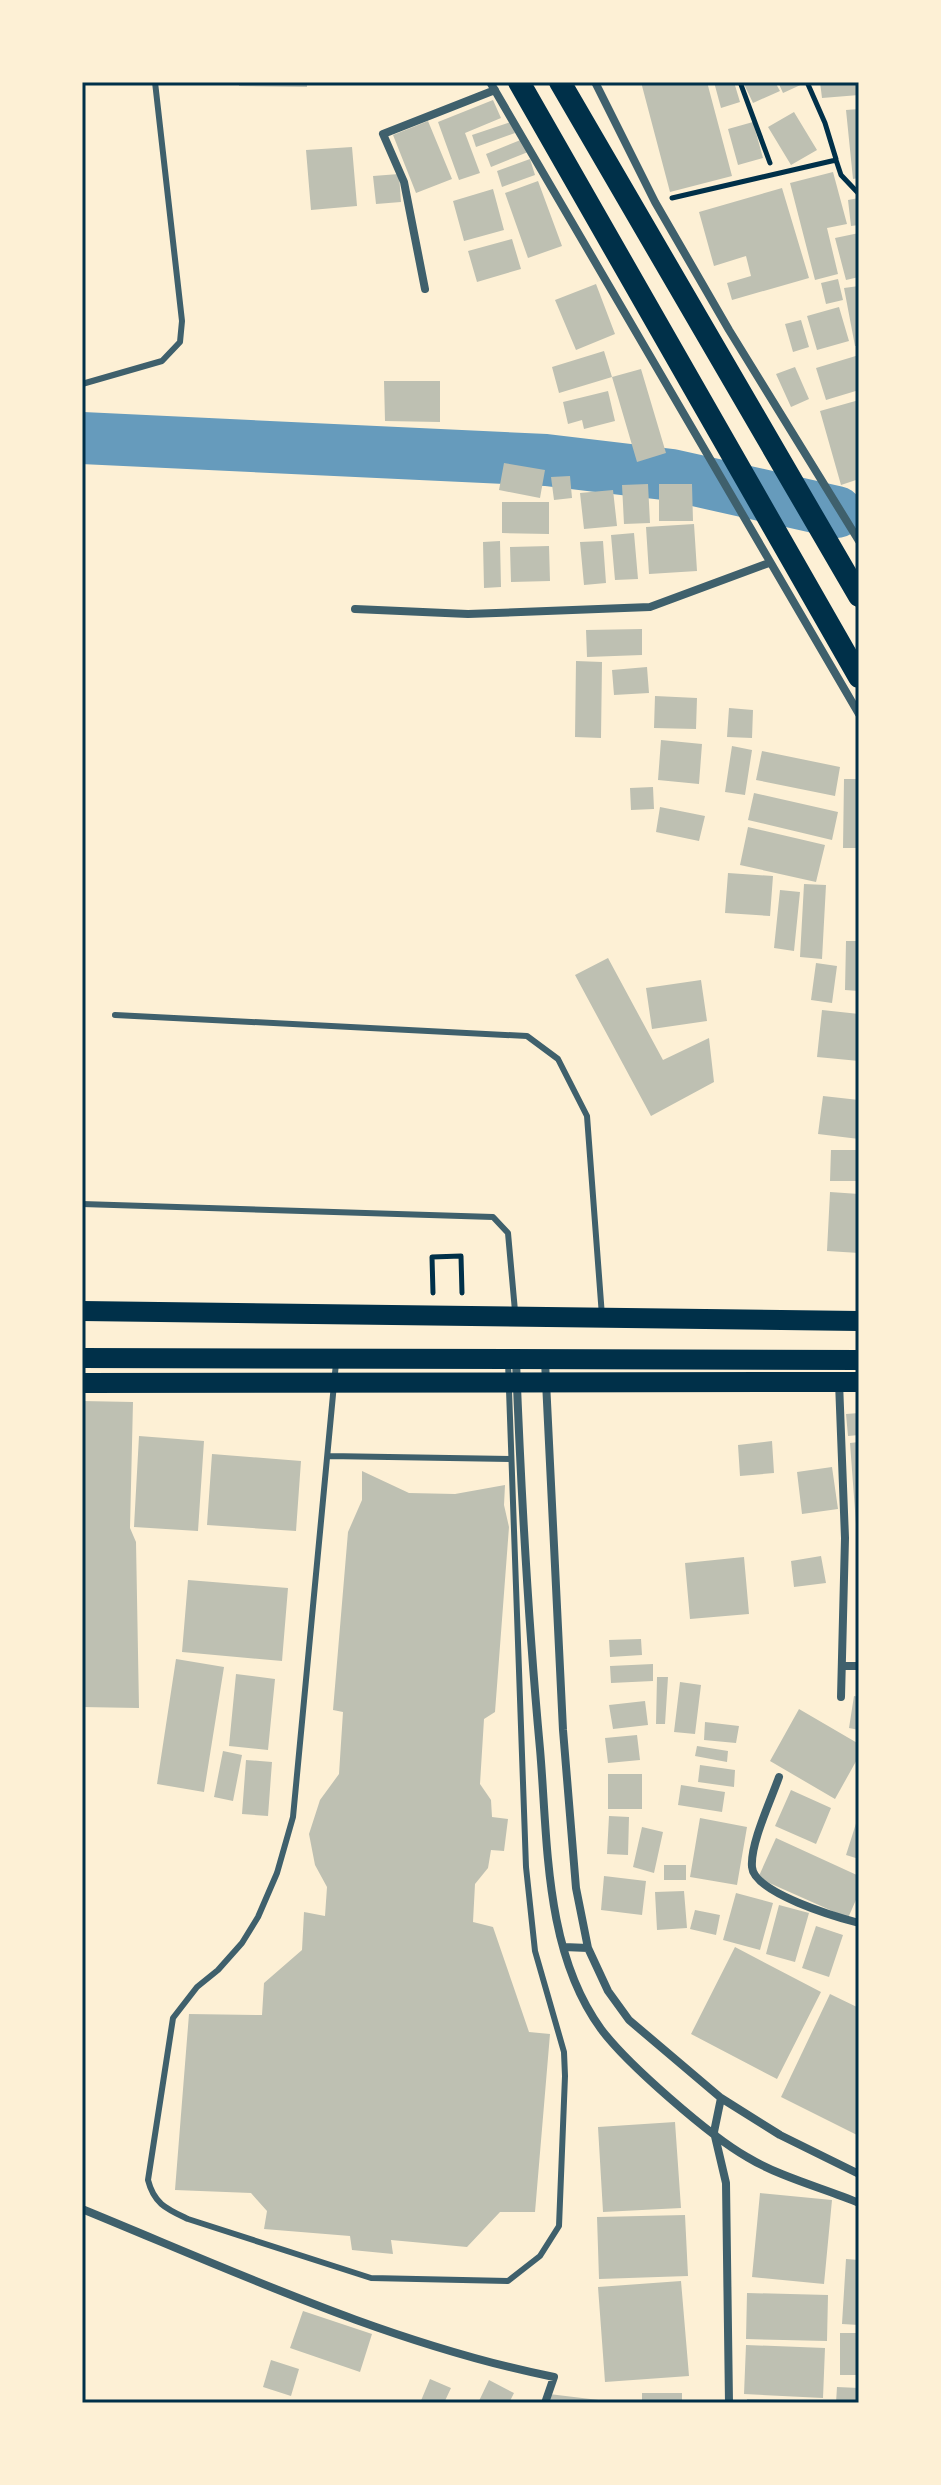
<svg xmlns="http://www.w3.org/2000/svg" width="941" height="2485" font-family="Commissioner,sans-serif">
<style>
.lines{fill:none;stroke-linecap:round;stroke-linejoin:round}
.river{stroke:#669bbc;stroke-width:52}
.building{fill:#bec0b2}
.path{stroke:#003049;stroke-width:5}
.service{stroke:#3f606c;stroke-width:6}
.minor{stroke:#3f606c;stroke-width:8}
.primary{stroke:#003049;stroke-width:20}
.trunk{stroke:#003049;stroke-width:22}
.neatline{fill:none;stroke:#003049;stroke-width:3}
</style>
<rect width="100%" height="100%" fill="#fdf0d5"/>
<g class="lines">
<path class="river" d="M82 438 546 460 672 475 837 512"/>
</g>
<path class="building" d="M239 82H307V87L239 86Z
M641 82H707L732 176 670 192Z
M714 82H734L740 102 721 108Z
M743 82H775L780 91 753 103Z
M778 82H807L783 93Z
M820 82H859V95L822 98Z
M493 100 501 118 465 133 480 173 459 180 438 122Z
M859 109V178L853 179 846 110Z
M794 112 817 150 791 165 768 127Z
M428 121 452 179 416 193 393 135Z
M511 122 515 133 476 147 472 135Z
M753 122 763 158 738 165 728 129Z
M523 139 528 152 491 167 486 154Z
M352 147 357 206 311 210 306 150Z
M530 159 535 175 502 187 497 171Z
M833 172 847 224 827 228 838 274 815 280 790 183Z
M399 174 401 202 376 204 373 176Z
M538 181 562 246 528 258 505 193Z
M782 188 809 278 732 300 727 283 751 276 746 256 714 266 699 212Z
M493 189 504 230 464 241 453 201Z
M859 198V225L851 226 848 200Z
M859 233V277L846 280 835 238Z
M512 239 521 269 477 282 468 251Z
M838 279 843 300 826 304 821 283Z
M596 284 615 334 576 350 555 300Z
M859 286V346H855L844 288Z
M839 307 849 341 817 350 807 316Z
M801 320 809 347 793 352 785 324Z
M604 351 612 377 559 393 552 367Z
M859 355V390L826 400 816 368Z
M795 367 809 399 791 407 776 374Z
M641 369 666 453 637 462 612 377Z
M384 381H440V422L385 421Z
M608 391 615 421 584 429 582 420 568 424 563 402Z
M859 400V479L841 485 820 411Z
M504 463 545 470 540 498 499 490Z
M570 476 572 498 554 500 551 477Z
M648 484 650 523 624 524 622 485Z
M659 484H692L693 521H659Z
M613 490 617 526 584 529 580 493Z
M502 502H549V534L502 533Z
M694 524 697 571 649 574 646 527Z
M634 533 638 579 615 580 611 535Z
M500 541 501 587 484 588 483 542Z
M603 541 606 583 584 585 580 542Z
M549 546 550 581 511 582 510 547Z
M642 629V655L587 657 586 630Z
M576 661 602 662 601 738 575 737Z
M647 667 649 693 614 695 612 670Z
M655 696 697 698 696 729 654 728Z
M729 708 753 710 752 738 727 737Z
M661 740 702 744 699 784 658 780Z
M732 746 752 750 745 795 725 792Z
M762 751 840 767 835 796 756 780Z
M844 779H859V848H843Z
M653 787 654 809 631 810 630 788Z
M754 793 838 812 832 840 748 820Z
M660 807 705 816 699 841 656 832Z
M748 827 825 845 816 882 740 865Z
M728 873 773 876 770 916 725 913Z
M804 884 826 885 822 959 800 957Z
M780 890 800 892 794 951 774 948Z
M846 941H859V991L845 990Z
M608 958 663 1060 709 1038 714 1082 651 1116 575 975Z
M816 963 837 966 832 1003 811 1000Z
M701 980 707 1021 652 1029 646 988Z
M822 1010 859 1014V1061L817 1057Z
M823 1096 859 1100V1139L818 1134Z
M831 1150H859V1181H830Z
M830 1192 859 1194V1253L827 1251Z
M82 1401 133 1402 130 1528 136 1542 139 1708 82 1707Z
M859 1413V1435L848 1436 846 1414Z
M139 1436 204 1441 198 1531 134 1527Z
M772 1441 774 1473 740 1476 738 1445Z
M859 1442V1524H856L850 1443Z
M212 1454 301 1461 296 1531 207 1525Z
M832 1467 838 1509 802 1514 797 1472Z
M362 1471 409 1493 455 1494 505 1485 504 1505 509 1527 495 1712 484 1719 480 1784 491 1800 492 1817 508 1819 504 1851 491 1850 488 1868 475 1884 473 1922 493 1927 529 2032 550 2034 535 2212H500L467 2247 391 2240 393 2254 352 2250 350 2236 264 2229 267 2211 251 2193 175 2190 189 2014 262 2015 264 1983 302 1950 304 1912 325 1916 327 1887 315 1865 309 1834 320 1800 339 1774 343 1712 333 1710 348 1532 362 1500Z
M821 1556 826 1583 794 1587 791 1561Z
M744 1557 749 1614 690 1619 685 1563Z
M188 1580 288 1588 282 1661 182 1652Z
M641 1639 642 1655 610 1657 609 1640Z
M176 1659 224 1667 204 1792 157 1784Z
M653 1664V1681L611 1683 610 1666Z
M236 1674 275 1679 268 1750 229 1746Z
M657 1677H668L665 1724H656Z
M680 1682 701 1685 695 1734 674 1732Z
M854 1696 859 1697V1730L849 1728Z
M645 1701 648 1725 613 1729 609 1705Z
M799 1709 859 1744V1756L835 1799 770 1761Z
M705 1722 739 1726 736 1743 704 1740Z
M637 1735 640 1760 608 1763 605 1738Z
M697 1746 728 1751 727 1762 695 1756Z
M223 1751 242 1755 233 1801 214 1797Z
M246 1760 272 1762 268 1816 242 1814Z
M700 1765 735 1770 734 1787 698 1782Z
M608 1774H642V1809H608Z
M681 1785 725 1792 722 1812 678 1805Z
M791 1790 831 1808 816 1844 775 1826Z
M859 1814V1859L846 1855Z
M609 1816 629 1817 628 1855 607 1854Z
M700 1818 747 1827 737 1885 690 1877Z
M642 1827 663 1832 654 1873 633 1867Z
M776 1838 859 1876V1893L848 1918 758 1878Z
M664 1865H686V1880H664Z
M604 1876 646 1881 642 1915 601 1910Z
M684 1891 687 1928 657 1930 655 1892Z
M736 1893 773 1903 760 1950 723 1940Z
M779 1905 809 1913 795 1962 766 1954Z
M695 1910 720 1915 716 1935 690 1929Z
M816 1926 843 1935 829 1977 802 1968Z
M735 1947 821 1992 777 2079 691 2034Z
M830 1994 859 2008V2136L781 2097Z
M675 2122 681 2208 603 2212 598 2127Z
M760 2193 832 2200 824 2284 752 2277Z
M685 2215 688 2276 599 2279 597 2217Z
M846 2259 859 2260V2325L842 2324Z
M681 2281 689 2376 605 2382 598 2287Z
M747 2293 828 2295 827 2341 746 2339Z
M303 2311 372 2334 360 2372 290 2348Z
M840 2333H859V2375H840Z
M746 2345 825 2348 823 2398 744 2394Z
M271 2360 299 2369 291 2396 263 2387Z
M430 2379 451 2388 444 2403H420Z
M489 2380 514 2393 509 2403H478Z
M837 2387 859 2388V2403H836Z
M642 2393H682V2403H642Z
M549 2394 607 2401V2403H548Z
M747 2399 800 2400V2403H747Z"/>
<g class="lines">
<path class="path" d="M740 82 770 163
M807 82 825 123 836 159
M672 198 836 160 841 175 859 194
M433 1293 432 1257 461 1256 462 1293"/>
<path class="service" d="M82 384 162 361 180 342 182 321 155 82
M115 1015 527 1036 558 1059 587 1116 602 1316
M82 1204 493 1217 508 1233 515 1311
M336 1363 293 1817 277 1873 258 1917 242 1943 218 1970 197 1987 173 2018 148 2180C154 2204 167 2209 188 2219L371 2278 508 2281 540 2256 559 2226 565 2076 564 2052 535 1951 526 1867 508 1362
M328 1456 510 1459"/>
<path class="minor" d="M490 82 859 714
M595 82 655 202 729 330 859 541
M425 289 404 182 383 134 495 90
M355 609 468 614 650 607 769 563
M516 1361C521 1491 528 1619 540 1749 548 1841 544 1951 601 2029 627 2064 710 2136 747 2157 780 2177 823 2188 859 2203
M545 1361 563 1730 576 1888 588 1948 608 1991 629 2020 721 2098 780 2135 859 2174
M839 1382 845 1538 841 1697
M842 1666H859
M779 1777C771 1800 750 1844 752 1867 754 1893 836 1917 859 1923
M564 1947 588 1948
M721 2098 714 2132 726 2183 729 2403
M82 2209C236 2272 390 2344 554 2377L545 2403"/>
<path class="primary" d="M82 1311 859 1321
M82 1358 859 1360
M82 1383 859 1382"/>
<path class="trunk" d="M519 82 859 677
M560 82 859 596"/>
</g>
<rect width="941" height="2485" fill="none" stroke="#fdf0d5" stroke-width="168"/>
<rect x="84" y="84" width="773" height="2317" class="neatline"/>
</svg>
